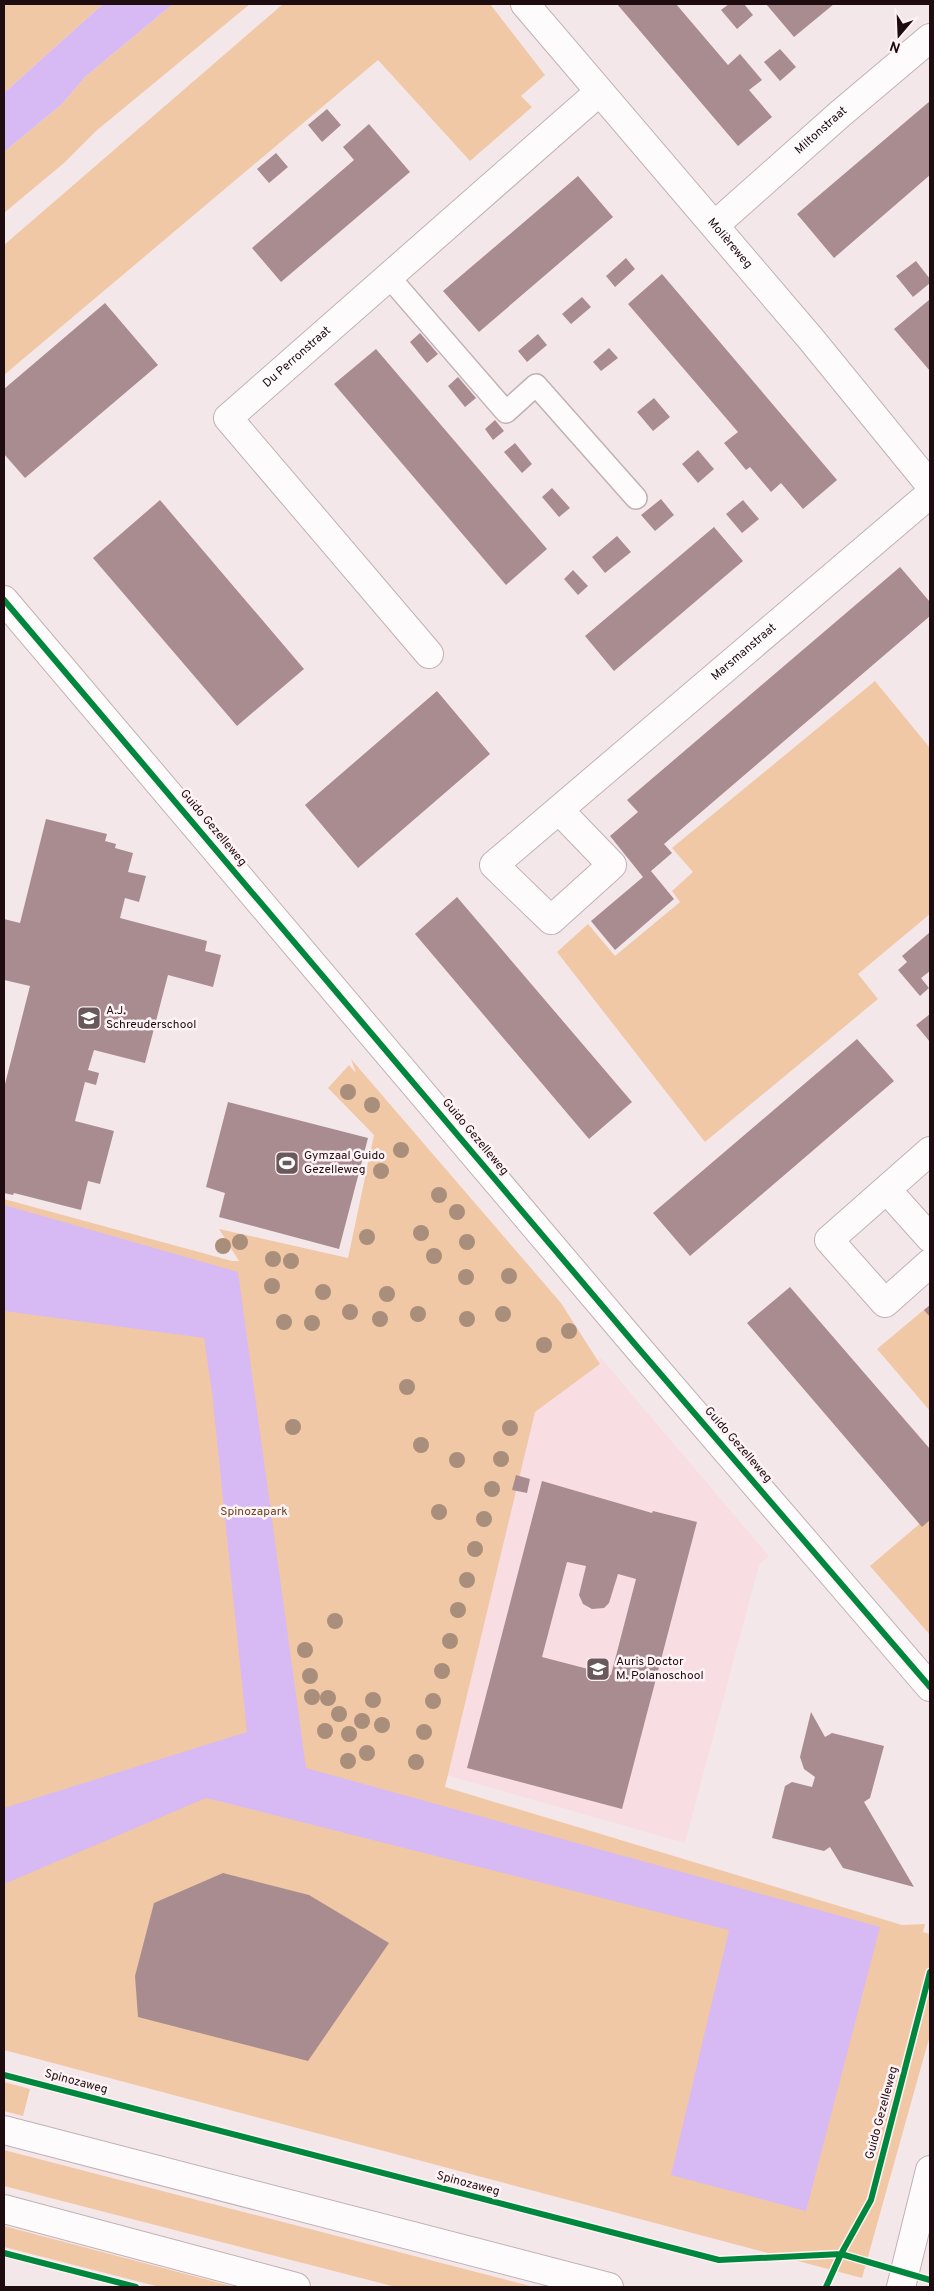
<svg xmlns="http://www.w3.org/2000/svg" width="934" height="2291" font-family="Overpass,sans-serif">
<style>
.built{fill:#f8dee3}
.green{fill:#f1c8a6}
.water{fill:#d7b9f3}
.building{fill:#a98c8f;fill-rule:evenodd}
.lines{fill:none;stroke-linecap:round;stroke-linejoin:round}
.service-casing{stroke:#c1b1b5;stroke-width:24}
.minor-casing{stroke:#c1b1b5;stroke-width:30}
.secondary-casing{stroke:#c1b1b5;stroke-width:30}
.service{stroke:#fdfbfc;stroke-width:21}
.minor{stroke:#fdfbfc;stroke-width:28}
.secondary{stroke:#fdfbfc;stroke-width:28}
.cycleway-casing{stroke:#fff3f5;stroke-width:9}
.cycleway{stroke:#00873e;stroke-width:6}
.tree{fill:#a88e7b}
.labels{text-anchor:middle;dominant-baseline:central;stroke-width:5;stroke-linejoin:round;paint-order:stroke}
.street-label{font-size:12px;fill:#1e0c10;stroke:#fff3f5}
.poi-label{font-size:12px;fill:#1e0c10;stroke:#fff3f5;text-anchor:start}
.park-label{font-size:12px;fill:#694520;stroke:#fff3f5}
</style>
<rect width="100%" height="100%" fill="#f4e7ea"/>
<path class="built" d="M601 1358 769 1556 759 1565 685 1843 439 1773 530 1410Z"/>
<path class="green" d="M4 4H103L4 93Z
M173 4H250L96 131 64 163 4 213V152L62 104 85 77Z
M283 4H490L545 75 521 96 532 107 470 161 378 60 4 375V245Z
M875 681 930 748V914L858 974 878 999 705 1142 557 952 588 924 615 956 680 902 672 891 693 872 672 848Z
M351 1059 561 1303 600 1364 535 1412 445 1787 902 1925 925 1924 923 1932 930 1934V2035L862 2278 4 2050V1199L232 1261H239L219 1229 348 1258 374 1135 328 1088 349 1065 356 1073Z
M926 1308 930 1312V1411L877 1349Z
M930 1515V1635L870 1566Z
M4 2082 30 2089 23 2116 4 2111Z
M4 2150 534 2287H396L4 2186Z
M4 2226 235 2287H160L4 2247Z"/>
<path class="water" d="M103 4H173L85 77 62 104 4 152V93Z
M4 1205 238 1272 306 1768 880 1927 806 2211 671 2175 729 1930 206 1798 4 1884V1808L247 1732 212 1392 204 1338 4 1311Z"/>
<path class="building" d="M617 4H676L728 65 740 54 762 80 749 90 772 117 738 146Z
M729 4H744L753 15 737 29 721 10Z
M766 4H834L794 37Z
M780 49 796 67 780 81 764 62Z
M930 101V175L834 258 797 214Z
M327 109 341 125 322 142 308 125Z
M369 124 410 172 281 282 252 248 354 160 343 147Z
M276 153 288 167 269 183 257 169Z
M578 176 613 217 479 332 443 291Z
M626 258 635 269 615 287 606 276Z
M916 261 930 279V283L913 297 896 276Z
M662 274 837 480 803 509 781 483 771 492 750 467 746 470 724 443 738 432 628 304Z
M582 297 591 307 571 324 562 314Z
M929 300 930 302V371L894 329Z
M105 303 158 365 25 478 4 454V389Z
M420 333 438 354 427 363 410 342Z
M538 334 547 345 527 362 518 351Z
M609 348 618 358 601 371 593 362Z
M376 349 547 549 506 585 334 384Z
M458 377 476 398 465 407 448 386Z
M654 398 670 417 653 431 637 412Z
M495 420 504 431 493 440 485 429Z
M515 443 532 464 522 473 504 452Z
M698 450 714 469 698 483 682 464Z
M552 488 570 508 559 517 542 497Z
M661 499 674 515 655 531 641 515Z
M160 500 304 669 237 726 93 558Z
M743 500 759 519 742 533 726 514Z
M714 527 743 561 614 671 585 636Z
M617 536 631 552 605 573 592 557Z
M900 567 930 602V616L664 844 672 853 651 871 674 899 615 950 591 921 643 877 610 836 638 812 627 800Z
M573 570 588 586 578 595 564 579Z
M437 691 490 754 358 868 305 805Z
M46 819 107 834 105 841 116 844 115 848 133 853 128 872 146 876 139 902 125 898 120 918 207 941 205 951 221 955 213 987 168 975 145 1063 94 1050 88 1070 99 1073 96 1085 85 1082 75 1121 114 1131 100 1184 88 1181 81 1210 14 1193 13 1195 4 1193V1088L30 986 4 980V919L20 923Z
M457 897 632 1102 589 1139 415 934Z
M929 933 930 971 921 978 929 988 920 996 898 970 907 962 902 956Z
M930 1014V1042L916 1025Z
M857 1039 894 1081 690 1256 653 1213Z
M228 1102 368 1138 339 1249 219 1217 225 1193 206 1187Z
M790 1287 930 1449V1520L922 1527 747 1323Z
M930 1305V1317L924 1310Z
M516 1475 530 1479 527 1493 512 1490Z
M542 1481 652 1513 653 1511 697 1522 622 1809 467 1768ZM567 1562 586 1566 579 1595 583 1604 592 1609 604 1608 609 1603 618 1574 636 1579 611 1675 542 1657Z
M811 1712 825 1737 832 1733 884 1746 870 1798 864 1802 914 1887 843 1868 830 1847 824 1851 772 1838 785 1786 792 1782 812 1787 815 1777 804 1769 800 1757Z
M223 1873 309 1895 389 1943 308 2061 138 2017 135 1976 154 1903Z"/>
<g class="lines">
<g class="service-casing">
<path id="service" d="M389 277 506 412 536 385 636 498"/>
</g>
<g class="minor-casing">
<g id="minor">
<path id="s1" d="M525 4 811 339 930 485"/>
<path id="s2" d="M715 225 840 114 930 38"/>
<path d="M4 600 633 1342 930 1687"/>
<path id="s3" d="M429 654 228 418 599 92"/>
<path id="s4" d="M559 810 612 865 551 920 494 865 930 494"/>
<path d="M930 1151 829 1240 885 1303 930 1263"/>
<path d="M887 1190 930 1238"/>
<path d="M901 2287 930 2170"/>
</g>
</g>
<g class="secondary-casing">
<path id="secondary" d="M4 2130 609 2287
M4 2209 296 2287"/>
</g>
<use href="#service" class="service"/>
<use href="#minor" class="minor"/>
<use href="#secondary" class="secondary"/>
<g class="cycleway-casing">
<path id="cycleway" d="M4 600 633 1342 930 1687
M4 2075 719 2260 841 2254 930 2280
M4 2253 136 2287
M826 2287 841 2254 871 2200 930 1972"/>
</g>
<use href="#cycleway" class="cycleway"/>
</g>
<g class="tree">
<circle cx="348" cy="1092" r="8"/>
<circle cx="372" cy="1105" r="8"/>
<circle cx="401" cy="1150" r="8"/>
<circle cx="381" cy="1171" r="8"/>
<circle cx="439" cy="1195" r="8"/>
<circle cx="457" cy="1212" r="8"/>
<circle cx="421" cy="1233" r="8"/>
<circle cx="367" cy="1237" r="8"/>
<circle cx="240" cy="1242" r="8"/>
<circle cx="467" cy="1242" r="8"/>
<circle cx="223" cy="1246" r="8"/>
<circle cx="434" cy="1256" r="8"/>
<circle cx="273" cy="1259" r="8"/>
<circle cx="291" cy="1261" r="8"/>
<circle cx="509" cy="1276" r="8"/>
<circle cx="466" cy="1277" r="8"/>
<circle cx="272" cy="1286" r="8"/>
<circle cx="323" cy="1292" r="8"/>
<circle cx="387" cy="1294" r="8"/>
<circle cx="350" cy="1312" r="8"/>
<circle cx="418" cy="1314" r="8"/>
<circle cx="503" cy="1314" r="8"/>
<circle cx="380" cy="1319" r="8"/>
<circle cx="467" cy="1319" r="8"/>
<circle cx="284" cy="1322" r="8"/>
<circle cx="312" cy="1323" r="8"/>
<circle cx="569" cy="1331" r="8"/>
<circle cx="544" cy="1345" r="8"/>
<circle cx="407" cy="1387" r="8"/>
<circle cx="293" cy="1427" r="8"/>
<circle cx="510" cy="1428" r="8"/>
<circle cx="421" cy="1445" r="8"/>
<circle cx="501" cy="1459" r="8"/>
<circle cx="457" cy="1460" r="8"/>
<circle cx="492" cy="1489" r="8"/>
<circle cx="439" cy="1512" r="8"/>
<circle cx="484" cy="1519" r="8"/>
<circle cx="475" cy="1549" r="8"/>
<circle cx="467" cy="1580" r="8"/>
<circle cx="458" cy="1610" r="8"/>
<circle cx="335" cy="1621" r="8"/>
<circle cx="450" cy="1641" r="8"/>
<circle cx="305" cy="1650" r="8"/>
<circle cx="442" cy="1671" r="8"/>
<circle cx="310" cy="1676" r="8"/>
<circle cx="312" cy="1697" r="8"/>
<circle cx="328" cy="1698" r="8"/>
<circle cx="373" cy="1700" r="8"/>
<circle cx="433" cy="1701" r="8"/>
<circle cx="339" cy="1714" r="8"/>
<circle cx="362" cy="1721" r="8"/>
<circle cx="382" cy="1725" r="8"/>
<circle cx="325" cy="1731" r="8"/>
<circle cx="424" cy="1732" r="8"/>
<circle cx="349" cy="1734" r="8"/>
<circle cx="367" cy="1753" r="8"/>
<circle cx="348" cy="1761" r="8"/>
<circle cx="416" cy="1762" r="8"/>
</g>
<defs>
<g id="school-square" transform="scale(1.25)"><rect x="-9" y="-9" width="18" height="18" rx="4" fill="#69595c" stroke="#fff3f5"/><path d="M0-5L7-2L0 1L-7-2ZM-4 1L0 2.5L4 1V4Q0 6-4 4Z" fill="#fff"/></g>
<g id="stadium-square" transform="scale(1.25)"><rect x="-9" y="-9" width="18" height="18" rx="4" fill="#69595c" stroke="#fff3f5"/><path d="M0-5a6.5 5 0 1 0 0 10a6.5 5 0 1 0 0-10ZM-3.5-1.8h7v3.6h-7Z" fill="#fff"/></g>
</defs>
<g fill-rule="evenodd">
<use href="#school-square" x="89" y="1018"/>
<use href="#stadium-square" x="287" y="1163"/>
<use href="#school-square" x="598" y="1669"/>
</g>
<g class="labels">
<g class="street-label">
<text stroke="none"><textPath href="#s2" startOffset="142">Miltonstraat</textPath></text>
<text stroke="none"><textPath href="#s1" startOffset="315">Molièreweg</textPath></text>
<text stroke="none"><textPath href="#s3" startOffset="402">Du Perronstraat</textPath></text>
<text stroke="none"><textPath href="#s4" startOffset="566">Marsmanstraat</textPath></text>
<text transform="translate(213 828) rotate(50)">Guido Gezelleweg</text>
<text transform="translate(475 1137) rotate(50)">Guido Gezelleweg</text>
<text transform="translate(738 1445) rotate(49)">Guido Gezelleweg</text>
<text transform="translate(76 2082) rotate(15)">Spinozaweg</text>
<text transform="translate(882 2113) rotate(-75)">Guido Gezelleweg</text>
<text transform="translate(468 2184) rotate(15)">Spinozaweg</text>
</g>
<g class="poi-label">
<text x="106" y="1011">A.J.<tspan x="106" dy="14">Schreuderschool</tspan></text>
<text x="304" y="1156">Gymzaal Guido<tspan x="304" dy="14">Gezelleweg</tspan></text>
<text x="616" y="1662">Auris Doctor<tspan x="616" dy="14">M. Polanoschool</tspan></text>
</g>
<g class="park-label">
<text x="254" y="1512">Spinozapark</text>
</g>
</g>
<rect width="934" height="2291" fill="none" stroke="#1e0c10" stroke-width="10"/>
<g transform="translate(899 35) rotate(199)" stroke="#fff3f5" stroke-width="4" paint-order="stroke">
<path d="M0-4L9 19L0 12L-9 19Z" fill="#1e0c10"/>
<text y="-8" font-size="14" font-weight="bold" text-anchor="middle" fill="#1e0c10">N</text>
</g>
</svg>
